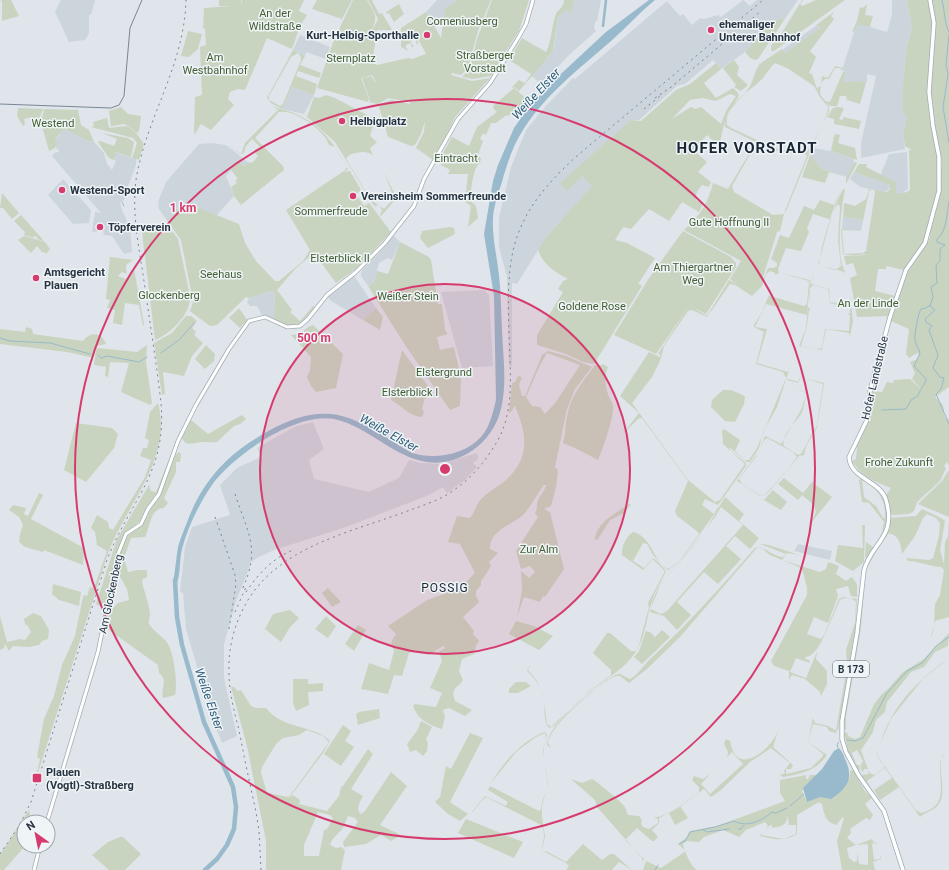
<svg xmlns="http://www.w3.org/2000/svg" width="949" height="870" font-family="Roboto,sans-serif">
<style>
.built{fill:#cdd5dc}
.green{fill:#c8d4c0;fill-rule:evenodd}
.water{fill:#98bacc}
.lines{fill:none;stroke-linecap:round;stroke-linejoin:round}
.stream{stroke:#98bacc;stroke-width:1}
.canal{stroke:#98bacc;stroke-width:2.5}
.river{stroke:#98bacc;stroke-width:4.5}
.secondary-casing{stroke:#a4adb4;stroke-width:4.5}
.primary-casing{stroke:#9eacb6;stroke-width:5}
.secondary{stroke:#fff;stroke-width:3}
.primary{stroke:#fff;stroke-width:3.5}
.tram{stroke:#788794;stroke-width:1}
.rail{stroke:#788794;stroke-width:1;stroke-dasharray:2 4;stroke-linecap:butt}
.ring{fill:none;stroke:#d73b6d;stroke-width:2}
.poi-dot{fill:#d73b6d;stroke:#eff4f7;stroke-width:1.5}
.labels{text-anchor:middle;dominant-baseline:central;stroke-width:3;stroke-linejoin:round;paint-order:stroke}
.shield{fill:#eff4f7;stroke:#636e78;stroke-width:1}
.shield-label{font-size:10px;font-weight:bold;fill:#273542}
.park-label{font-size:11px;fill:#435f33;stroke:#eff4f7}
.poi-label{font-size:11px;font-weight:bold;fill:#273542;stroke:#eff4f7;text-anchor:start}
.street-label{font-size:11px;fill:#273542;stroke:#eff4f7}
.water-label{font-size:12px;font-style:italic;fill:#2e5c79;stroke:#eff4f7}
.neighbourhood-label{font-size:12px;letter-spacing:1px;fill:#192633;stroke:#eff4f7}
.district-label{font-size:15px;font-weight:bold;letter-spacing:1px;fill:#192633;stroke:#eff4f7}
.centre{fill:#d73b6d;stroke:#eff4f7;stroke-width:2}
.ring-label{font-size:12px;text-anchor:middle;font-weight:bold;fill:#d73b6d;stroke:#eff4f7;stroke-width:3;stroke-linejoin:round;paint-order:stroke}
</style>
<rect width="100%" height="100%" fill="#dfe5ea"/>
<path class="built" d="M61 0H95L91 15H89V33L85 40 69 42 55 12Z
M437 0H458L445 8 443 23 435 27 426 12Z
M574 0H601L597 21 595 22 594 28 596 31 569 55 542 84 533 75 539 65 547 59 554 48 558 17 566 10 572 11Z
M743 0 750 6 757 0H798L784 20 781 18 768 27 745 52 721 69 713 60 685 84 677 86 639 120H631L582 176 593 186 547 236 517 284 512 283V366H509L507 277 499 247V218L511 167 526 130 544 108 573 78 575 79 667 1 680 16 683 14 692 25 700 18 704 19 718 15 721 17Z
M892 0H907L912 27 907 46 903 84 907 116 903 134 905 149 861 158V143L876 76 867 74V82L865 83 854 81 846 82 844 81 845 72 842 70 857 23 887 32 892 15Z
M817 25 820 28 814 34 785 53 782 50Z
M300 35 330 47 326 59 306 52 305 56 293 50Z
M292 87 314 95 304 114 282 109Z
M64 129 88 141 94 142 104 153 107 164 112 170 116 161 114 160 115 152 136 159V165L128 186V196L120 203 122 210 130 227 132 252 124 254 112 236 104 235 103 231 92 232 95 212 101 213 52 156 54 153 59 152V150L55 147 57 142 55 140Z
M212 143 226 145 249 163 246 166 238 163 226 176 234 196 216 216 183 202 168 222 159 209 158 202 166 182 199 144Z
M813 148 831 151 854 159 853 167 848 177 822 169 810 155Z
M907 152 908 189 900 194H896V182L884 177 881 174 889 154Z
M854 172 890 185 889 190 884 192 860 187 850 179Z
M63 179 91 210 89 223 73 224 48 195Z
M843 217 863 220 861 231 842 229Z
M393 235 400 242 392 260 388 258 379 263 374 282 368 286 361 276 362 270 382 250Z
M354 276 376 308 363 320 331 301 328 297Z
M484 290 489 295 493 366 462 368 441 292Z
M270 291 275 292 274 319 261 314 257 306H250L247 302 249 298Z
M313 422 324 449 309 460 314 479 369 492 399 478 409 460 421 463 441 464 477 453 478 459 473 463 477 467 466 479 447 493 443 487 429 495 346 527 274 550 257 558 250 563 249 569 236 601 224 644V678L237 736 222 743 213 721 186 629 183 593 180 592 185 547 192 527 230 515 220 485 237 468 261 457 257 448 294 427Z
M798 544 832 551 830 560 794 551Z"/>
<path class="green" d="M0 0H11L19 16 2 21V1Z
M219 0H241V5L242 0H304L299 11 307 15 300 26 292 49 267 38 245 90 238 89 230 92 228 99 234 105 211 130 201 124 195 134H194L195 97 202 95 200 47 206 45 205 29 203 28 204 8 232 6H219Z
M317 0H352L342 19 312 9Z
M353 0H367C376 17 378 14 371 33L378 19 368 0H372L379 14 382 13 392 30H377L372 63 377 65 408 58 412 59 426 54 418 39V43L417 45 415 39 410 42 414 46 411 48 412 46 410 43 405 46 407 49H409L407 50 401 47V28L426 12 441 38 445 8 458 0H491L478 31 468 68 461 75 452 73 451 75 472 81 490 78 455 117 450 129 433 160 416 148 424 132 425 121 421 134 415 145 411 146 388 137 379 107 380 104 391 100 410 104V102L388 98 378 104 369 102 370 100 362 78 371 76 378 85 372 75 361 78 369 99 368 102 317 88 334 40Z
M492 0H529L519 31 503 56 493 51 502 57 491 76 473 79 462 77 470 69 477 39Z
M564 0H574L572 12 566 10 558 17 553 51 533 75 542 85 532 76 519 91 514 87 511 88 519 80 525 83 531 74 509 60 522 38 546 52C552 41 551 27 556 14 559 9 564 6 564 0Z
M802 0H803L800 4 802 6 816 0H845L774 51H771V46L774 41 776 42Z
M907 0H928L932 23 928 104 937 157V191L924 241 904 270 886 266V269H878L875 291 895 296 888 316 857 317 850 278 857 275 853 263 846 265 844 256 865 255 866 254C859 255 850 256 843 254L841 230 842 229 861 231 863 220 843 217V220L844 203 855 206 866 199 869 189 872 190 869 191 861 231 842 230 844 254 863 253 866 251 875 192 874 190 887 192 890 190V185L854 172 859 164H867L866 167 896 182V194L907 192 910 190 909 150H912L905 146 903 134 907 116 903 112V84L907 46 912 27Z
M932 0H949V387L935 397 943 405 945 418 949 420V465L947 462 944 466 946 468 940 481 917 502 914 511 909 514 892 515 889 513 886 495 891 488C874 481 863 478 852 461L856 459 857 448 856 446 869 418 871 391 882 392 887 382 893 383 894 380 910 379 923 391 912 379 915 373 910 362 918 359 919 354 917 353 909 358 906 354 909 329 891 321 905 276 930 238 931 224 940 192 942 162 934 126 931 93 935 31Z
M399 4 404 14 394 22 389 13 387 14 386 12Z
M867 4 865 15 873 16 870 27 857 24 855 31 852 32 857 21 860 7 863 8Z
M835 11 831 16 834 19 810 51 816 57 809 73 812 74 818 92 817 88 821 86 822 76 828 78 835 66 843 68 842 70 840 68H835L829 79H825L821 83 820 94 825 101 830 102 843 72H845L844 82 855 81 866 83 860 104 847 100 846 103 847 98 845 96H840L837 106H831L826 103 829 106V111L812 147 786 211 784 213 807 156 806 154 781 152 758 144 753 149 732 186 734 192 773 215 784 214 780 231 777 232 763 277 764 278 768 268H774L777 266V263L771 259 780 235 789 238 804 206 814 210 820 200 834 205 840 191 829 221V219L813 214 807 228 809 232 801 251 786 248 778 269 779 273 810 280 807 315 766 304 755 327 767 329 757 363 788 372 790 367 777 407 763 432 759 448 750 462H747L729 447 731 451 746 463V466L718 505 705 499 702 505 714 514 718 507V509L683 557 669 570H668L653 555 647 544 643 543 633 561 644 568 653 558C658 561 662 566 666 571 662 581 655 590 652 601 646 618 646 637 635 653 624 669 605 680 589 692 576 701 566 714 554 726L549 728C543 721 545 710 544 701 543 688 535 679 527 671L532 660 528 670 537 681 543 694 547 724 551 727 588 692 611 675V670L593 653 607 633H610L631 651H636L639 645 649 607 648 603 665 571 653 559 643 570 622 555C621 548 626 536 633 532 652 536 652 561 669 569L680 560 699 534 698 532 677 516 675 511 688 481 642 418H639L622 435 639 413 620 396 649 352 660 357V354H658L689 306 656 354 614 335 649 278 683 231 731 257 736 263V267L706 314 692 307 707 316 729 280 738 285 730 279 741 261 684 230C700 216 708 203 713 183L728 189 756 142 725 127C722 112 743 99 750 86 754 79 755 68 761 63 768 58 775 54 782 49L785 53 820 28 817 25 815 26ZM775 63 787 68 814 86 820 97 828 107C829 114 812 148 806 152L779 150 731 128 727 125C724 104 752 90 763 78 767 73 770 67 775 63ZM770 271 775 273V275L779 273 809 281 807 304 804 306 770 296 769 295 762 312 754 325V327L764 332 756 364 783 372 786 378 757 448 749 460H745L735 451 740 440 724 429 722 431 723 444 745 464 720 500 715 502 688 480 632 403 652 377 660 361 664 346 688 311 692 310 707 317 730 284 735 285 752 296 762 286 766 274Z
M781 18 784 20 758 59 755 60 750 58 745 52 768 27Z
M188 31 202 34 198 49 189 57 181 56Z
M293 50 305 56 300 65 321 73 319 78 298 71 296 76 317 84 314 95 292 87 282 109 271 103 267 98ZM298 53 301 57V60L283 104 280 106 269 100V96L291 57Z
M734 60 739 67 737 75 748 85 741 91 734 87 736 85 723 68Z
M716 63 721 69 704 83 716 98 733 88 738 93 739 96 726 116 719 146 707 135 693 150 707 162 698 172 711 182 709 187 702 185C698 189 695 195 696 200L703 204 699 212 682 202 669 221 649 209 631 229 623 227 615 240 627 243 655 258 638 284 642 286 594 364 583 362 566 354 537 345V335L563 292 558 289 563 281 568 279C555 272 542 264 538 249L547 236 592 186 582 176 567 191 560 183 631 120 641 121 676 90 690 84ZM730 94 736 96 726 111 721 124 701 107 695 109 691 107 672 119 690 100 702 98 716 101Z
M514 88 529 101 517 114 505 116 496 123H491L486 135 483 133 480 139 483 141 478 155 481 159C480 164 477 165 475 170 472 180 471 189 470 200L476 206 478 218 468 227 471 206 465 202 468 174H448L450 170 441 165 439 160 452 137 469 146 477 127 497 112 493 108 494 105Z
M326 95 335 98 371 117 370 118 373 126 370 136 377 142 370 148 373 155C366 150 357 152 349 155L346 159 371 200 384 209 394 198 384 172 394 193 398 195 407 194 399 199H396L381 216 380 215 382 210 379 205 374 206 335 142 307 117 314 97 319 98Z
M272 106C282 110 295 112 304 118 325 130 337 148 348 169L344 172 350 171 360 188 361 191 356 194 364 206 369 203 391 232 357 268 336 283 314 253 296 268 277 290 292 310 290 312 300 321 314 305V308L300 324 290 326 274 319 275 292 270 291 249 298 246 297 217 325 210 326 190 311 193 303 192 296 181 240 168 222 183 202 239 224 245 243 256 261 275 281H279L303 261 310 250 286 210 344 171 347 167 335 147 329 145C327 142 327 139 324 136 315 125 294 110 279 112L255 138 283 166 284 170 241 205 234 196 231 187 237 183 235 180 238 179 231 170 238 162 245 166 250 162 252 163 258 156 255 153 261 148 252 139 246 146 243 156 244 151 242 154H240L229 145 241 154 245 143 278 110Z
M121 107 128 114 141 116 139 131 137 133 125 124 111 126 109 111Z
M837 107 844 108 839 119 843 120V117L861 121 859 129 834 124V119L827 117 833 108Z
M18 108 43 109 39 119 33 121 32 117 24 119 25 124 23 126 17 116Z
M44 109 78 110 81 125 89 130 94 142 88 141 64 129 55 139 57 142 55 148 49 151 41 123Z
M107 118 109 128 127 126 136 133 144 144 139 160 132 158 137 143 133 138 91 127 94 126 93 122Z
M102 133 128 138 134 142 131 157 116 152 114 160 109 158 98 142 100 141 114 146 117 139Z
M836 134 840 135 838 143 855 148 857 160 831 151 834 136Z
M810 155 822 169 847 177 854 162 857 163 846 184V177L829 172 825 183 802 177Z
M843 189 845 190C841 208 835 258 846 273 839 269 827 268 819 266L835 270 841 266 838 240 840 207 838 204C830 213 820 252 819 265L818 264C826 240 830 213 843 189Z
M2 193 19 213 12 219 3 208H0Z
M21 215 44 241 37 239V237L34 236 33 238 24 235 25 232 14 221Z
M141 224 169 227 178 239 190 296C191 314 171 334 155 340Z
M450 227 454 228 455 234 428 248 420 238 422 231Z
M24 236 45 242 50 249 46 254 45 252 43 253 37 246 31 253 18 240Z
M400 242 429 257 431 260 438 304H442L445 330 448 334 437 337 440 350 454 347 461 378 460 406 450 410 405 345 368 286 374 282 377 271 388 274Z
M110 257 133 260C125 266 125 263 127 274L122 272 118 276 126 279 134 269 144 324 143 326 139 305 125 303 122 325 113 323 115 310 107 308 110 300 106 299Z
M814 271 811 284 829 289 830 302 850 306V296L853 321 850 336 849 333 826 329 822 350 799 346 806 328 808 307 811 310H809L807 326 801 346 817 349 822 348 825 329H826L849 331 850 315 848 314 850 313V308L830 303 828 289 813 285 810 288 809 305V289Z
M239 308 247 320 240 328 229 318Z
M376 308 383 317 380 330 363 320Z
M186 316H191L197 321 192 328 196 332 194 335 203 343 192 356 184 376 163 372 165 394 162 395 154 343 172 333Z
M313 325 343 354 336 388 316 392 311 386 307 377 310 370 311 357 291 335 300 334 308 327Z
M26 327 32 329 33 334 83 341C90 331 102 332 106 344L96 346 93 356 90 357 67 352 0 344V329L25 332Z
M147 345 146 362 152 403 150 405 121 392 129 363 110 362 108 377 105 376 106 367 94 365 96 350 98 348 137 352Z
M206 345 215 354 214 361 205 369 195 359Z
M402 350 428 386 422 409 424 412 422 417C408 416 403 406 391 400Z
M548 351 566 356 592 367 575 389 567 409 555 467 558 470 556 487 551 506 544 509 550 512 564 569 545 597 543 596 540 602 524 597 517 617 522 591 521 571 529 578 535 572 530 566 521 569 516 551 538 517 535 513 537 509C535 499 544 494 546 485H544C537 494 532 505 524 514 513 525 489 530 490 549L498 553 489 562 491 566C487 572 485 576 481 581V585L476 591V596L479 602 463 617 474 631 473 634 479 641 476 645 474 654 462 659 459 671 463 680C458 689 450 686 455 701L472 710 465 716 449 708 443 710 445 717 442 729C429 725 417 719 413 706L415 704 436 707 442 693 430 688 442 661 439 651 444 649 445 647 443 646 429 655 414 650 409 653 402 676 394 675 388 694 361 689 369 663 389 670 394 651 391 642 396 634 388 626 427 600 460 588 475 573 460 544 448 542 457 516 470 518C475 512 477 503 481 499 488 492 497 487 505 481 531 457 527 435 515 406L510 413 509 412 512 383 515 382 518 376 522 377 519 385 522 396H525L542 355ZM547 353 580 365 556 402 545 414 540 407 532 406 526 397 540 365Z
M603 364 608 367C604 376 605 387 609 397 610 399 612 402 613 405 615 415 602 451 598 460L579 450 563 443C566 432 565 423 568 412 572 394 584 380 595 365L599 366Z
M800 377 824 383 817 428 836 433 817 428 806 446 804 455 799 456 767 494 760 496 737 481 758 453 765 436 781 444 801 410 807 393 786 385 806 393H807C805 399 804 407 802 412 797 422 780 435 784 446L798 455 801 454 817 425 823 384 801 377 798 383 787 380 788 379 798 382ZM767 438 793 452 797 457 788 469 765 495 761 496 742 484 739 479 756 457 764 440Z
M723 390H731L745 396 744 404 735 422 725 421 711 407 712 400Z
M158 403C173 459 126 505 108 553L34 785 40 759 37 757 44 719 54 696 62 665 75 636 83 597 84 595 87 596 90 587 94 588 107 551 97 545 95 532 91 528 97 515 108 522 109 528 113 530 145 477 151 460 140 456 143 448H147L149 440 145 438 150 412Z
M242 415 246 419 240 424 234 426 217 442C212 443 208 442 203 442 195 442 186 448 182 438L191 420 208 434Z
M76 423 112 428 118 434 114 448 86 482 64 470Z
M180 431 181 433 161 488 147 508 141 520 133 527 134 529 144 522 153 504 160 494 175 455 179 452 181 454 180 462H176V472L164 498 168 503 164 508C150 508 150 528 145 537L131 538 124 558 128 572 138 570H147V577L143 579 142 582C144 591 150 606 150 615 150 619 148 620 149 624 150 627 162 637 166 641 174 651 178 683 175 695L163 698C160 689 169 680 159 673L158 665 106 628 109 611 118 603 129 600 127 589 119 575 114 574 106 610 104 608 96 604 117 539 149 485 151 491 156 492Z
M949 470V517L918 504 942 481Z
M784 478 803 493 812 482 832 497 811 523 816 512 814 505 802 495 798 500 778 484Z
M862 478C900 502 889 528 867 559L865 556 866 542 874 548 882 533 884 522 869 503 862 502 859 480ZM862 480C878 489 886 499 885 518H883L876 506 864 497Z
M773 490 787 502 781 510 764 500Z
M39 493 43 495 31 519 84 548 83 565 44 550 43 552 25 547 19 542 20 534 23 525 19 517 9 510 13 505 26 508 24 514 28 516Z
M725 497 744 514 739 521 759 538 750 549 735 536 726 546 741 559 718 584 704 572 677 602 691 615 677 630 664 616 650 612 651 609 661 614 667 611 743 525 721 507 715 517 693 547 661 583 651 608C656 585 666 578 680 561 689 552 696 542 704 532 712 521 717 509 725 497Z
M629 504H631L624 513 610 520 598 539 595 540C596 522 617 513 629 504Z
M922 509 941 518 945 521 940 550 944 564 945 542 948 536 949 518V617L935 621C934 627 934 633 930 638L934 627 935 604 940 595 944 570 941 567C930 567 920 561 908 561L906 558 929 560 933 558 939 536 940 523 936 518 927 514 923 518 915 536 902 554C901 545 900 536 889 533L871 558 865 574 861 628 846 717V730H845L844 718 865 570 885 537 889 518 916 516Z
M862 525H865L864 562 853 571 835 561 838 545 863 548Z
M760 544C767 543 791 553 800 555L787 553 782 560 820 572 826 569 828 562 839 566 836 574 846 581 852 577 857 584V597L851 596 848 586 836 589 838 596 828 623 814 617 807 634 821 639 824 634C821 642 816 655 806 657L805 659 809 660 810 663 796 658 790 672 806 678 839 599 843 597 857 599 855 631 838 730H836L847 667 846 650 855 623 856 602C853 597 844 597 840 600L817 652 816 659 827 671V684L821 696 820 692 805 679 792 675 789 680V671L774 666 771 661 807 595V588L803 572 799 567 770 555 760 547 756 549 680 637 647 669 629 683 620 676H616C599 684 550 725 548 743L551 748 547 745C548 722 597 688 615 675L620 674 630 679C638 675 643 666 649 660 687 625 721 587 755 548 764 545 773 557 783 557L786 554Z
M53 584 81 592 79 606 59 600 52 594Z
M328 588 341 602 332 607 322 593Z
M290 610 299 618 290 627 281 642 265 629 273 614Z
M33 613 41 616 49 630 48 639 42 641 39 645 29 647 13 646 9 651 5 644 4 648 0 650V616L7 642 20 639 25 640 31 632 28 626 25 624 24 619Z
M326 616 336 626 328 638 315 629Z
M516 621 534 626 553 636 539 650 509 634Z
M358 625 366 630 354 651 345 644Z
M662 630 670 637 642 664 634 657 639 651 646 631 650 632 655 637Z
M949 633 948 646 935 652 924 667 911 672 887 702 885 712 876 720 873 732 861 750 868 769H864L863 772C859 769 861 764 863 761L857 750 852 753 856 764 860 766 859 773 848 750 844 733 847 732 848 736 855 739 860 737 874 704 882 694 889 688 903 672 924 659Z
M949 658 923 679 901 706 891 719 877 751 878 757 916 810 921 813C949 806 939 785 940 762L949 744C947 750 942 754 941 761 939 774 947 794 938 805 935 810 925 812 920 817L899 787 880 800 874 790 892 778 885 768 867 781 872 790 861 775 869 774 868 770 871 774 875 775 884 768V766C881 761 876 758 877 751 882 741 884 730 890 720 903 695 926 674 949 658Z
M293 679H308V684L323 683V691L308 692 309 705 296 711 293 703Z
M516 682H526L531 686 518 693H509V689Z
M231 687H234L238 691 241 690 251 706 256 708H266C283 730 313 724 330 741L323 753 290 797 293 795 300 800 299 804 327 811 339 796 341 787 343 786 368 749 373 754 351 789 363 796C360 802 355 810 361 814L365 811 391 772 407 786 380 825 399 834 398 837 391 841 381 835 366 844 344 847 343 842 358 822 355 818 348 816 343 828 332 840 330 845 336 848 341 847 345 850 341 870H266V841L247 746ZM307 730 323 736 329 742 327 745 289 797 267 793 261 773 262 767 276 744 283 738 299 735ZM318 812 330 815 333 818 327 829 324 830 319 856H304V845Z
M379 709 380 718 358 725 356 714 359 712Z
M813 718 815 723 828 726 837 731 836 733 829 731 827 727 813 724 808 742 827 755C816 771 801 774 783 777L780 775 785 773 784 771 790 763 771 748 750 762 721 790 711 797 704 789 680 806 688 818 675 825 669 813 659 818V823L652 830 658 837 654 841H652L637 828 625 840 644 859 640 870 643 861 642 858 597 807 595 800 571 779 582 783 592 779C595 780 622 802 624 806 626 808 626 812 628 815L639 816 642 820 641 824 643 827 649 829 658 823V819L653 817C665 819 690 800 699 792V787L692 780 694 776 703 779 710 774 701 784 710 794 743 764 732 752 727 757 728 752 724 744 726 739 730 741C736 778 770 751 778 731L773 747 793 765 791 769H786V774L811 768 823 756V754L808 742Z
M421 721 432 727 426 739 428 743 427 751 423 756 416 750 410 752 407 744 417 731Z
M343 725 351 731 345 741 354 747 341 766 324 754Z
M545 732 547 735 544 747 543 757 548 783 542 806V817L545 837 541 855 544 837 543 826 486 797C481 801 477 807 473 812H472L485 796 506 806 508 802 488 790 490 786 539 811 541 810C541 801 546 794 547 786 549 774 543 765 543 754 542 748 548 739 545 733L536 737 517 751 491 783C503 763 522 740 545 732Z
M470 733 483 738 450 802 468 814 460 821 448 814 435 802 440 797 446 766 451 769Z
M853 770 865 791 872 798 865 804 873 815 870 820 866 818 850 829 851 833 847 838 856 845 872 839 874 843 876 842 877 845 875 843 872 844 874 860 880 859V855L881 859 873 862 875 870H842L837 841 844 818H842L836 825C825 822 824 813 822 804L819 802 797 815V834C785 842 773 839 760 836L768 826 765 822 746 830 739 837 723 830 704 837 699 842 687 841 683 844C684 850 691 867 697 870H643L646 861 661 868 686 851 678 844 686 838 690 831 717 826 785 801 780 793V780L806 775V779H808L810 775H817L802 791 807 802 818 797H828L850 777V771ZM788 816 789 827V825H796V834L784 839 760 835 769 826 772 825V828C782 826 786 826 788 816ZM868 844V865L859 864 857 852V861L854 862 849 858 847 848 856 845Z
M29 810 31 822H24L25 846 4 870H0V855Z
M466 819 523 842 514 858 458 833Z
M120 837H123L141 854 125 870H109L92 855 108 842Z
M583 844 602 860 610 854H614L632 870 619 862 612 870H566L569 866 566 863 545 852 543 853 546 851 566 862Z"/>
<path class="water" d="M649 0H655C639 13 626 28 611 41 580 68 545 95 523 130 513 145 507 164 502 182 498 194 494 205 493 218 492 235 496 252 498 268 501 288 501 309 502 329 503 361 511 405 490 433 481 446 468 455 453 460 406 474 376 428 334 419 296 412 236 454 214 482 200 502 188 526 182 549 179 561 181 575 176 585L173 583C175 572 176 559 178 547 180 540 183 532 186 525 202 480 228 453 270 430 289 420 309 412 331 414 357 416 389 440 412 453 435 460 464 455 481 437 490 427 493 412 496 400L494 296 484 234 493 181 498 165 514 128 523 115 549 85 606 32Z
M839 748C842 752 844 755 845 759 854 778 848 788 831 799L820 797 807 802 803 788 822 769 834 751Z"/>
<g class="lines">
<path class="stream" d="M942 0C945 12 944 22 949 32
M949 34 946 65 948 74 943 107 949 143
M949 201C947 212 947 232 937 239V242L945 245 940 249V261L936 265 937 283 931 287 933 297 930 306 935 310 925 319 926 322 932 326 929 330 930 333 938 355 933 368 940 377 944 378 941 389 936 394 949 424
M122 202 124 206
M0 338 10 341 50 343 90 354
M161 353 180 339 194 323
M98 355 101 358 107 356 139 362 147 357
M882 410 906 409 911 400 918 396C920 388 926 384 926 379L914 366 920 353C919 349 916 345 915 341 914 336 918 313 921 309L926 308 930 305
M847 740 855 741 863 738 887 693 907 671 922 663 936 646 949 637
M838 748 837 744 839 742
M790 806 804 794
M738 829H741L744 825
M703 830 707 832 729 829
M679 844 686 840 690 832 715 827 734 821C747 828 762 821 772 812L776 813 787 808
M655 870 658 865"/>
<path class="canal" d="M603 26 606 0"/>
<path class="river" d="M175 580 177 617 182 645 204 722 233 787 236 807 234 829 227 845 217 859 205 870"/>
<g class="secondary-casing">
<path id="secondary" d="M47 822 98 652 118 554 126 534 141 524 148 509 159 494 178 441 196 405 229 349 249 321 265 317 287 327 300 326 308 319 327 295 356 272 385 243 414 206 424 179 458 119 490 83 517 40 526 24 533 0
M34 870 40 846"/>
</g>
<g class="primary-casing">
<path id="primary" d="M903 870 884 811 859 776 846 752 842 739V721L857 633 864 570C872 542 897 537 886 500 880 480 850 479 849 457L867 420 870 391 890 317 906 270 925 243 939 191V157L933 126 929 92 934 23 930 0"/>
</g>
<use href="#secondary" class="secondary"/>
<use href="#primary" class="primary"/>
<path class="tram" d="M0 104 111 108 119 105 124 96 130 28 142 0"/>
<path class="rail" d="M655 98 670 88 761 11
M644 109 660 96
M235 494C248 534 261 549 242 590
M215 517 235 575 236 584 229 629
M246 592C258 574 273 558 293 550
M235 612 246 587
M0 854 19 826 31 802 107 560C130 500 167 474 161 403 156 360 149 317 143 274 138 243 132 212 136 180 146 117 184 68 186 0
M261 870 259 831 256 812C250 784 244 757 239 730 234 711 229 692 229 672 228 651 233 630 242 611 273 546 351 533 413 509 427 504 442 499 454 490 473 477 487 459 498 440 511 416 511 388 510 362 507 265 500 225 578 155L763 0"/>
</g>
<circle cx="445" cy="469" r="185" fill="#d73b6d" fill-opacity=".12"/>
<g class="ring">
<circle cx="445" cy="469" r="185"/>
<circle cx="445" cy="469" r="370"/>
</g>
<g class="poi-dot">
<circle cx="711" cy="30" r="4"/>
<circle cx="427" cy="35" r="4"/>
<circle cx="342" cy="121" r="4"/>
<circle cx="62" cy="190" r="4"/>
<circle cx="353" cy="196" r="4"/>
<circle cx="100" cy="227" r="4"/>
<circle cx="36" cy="278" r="4"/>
<rect x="32" y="773" width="10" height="10" rx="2"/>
</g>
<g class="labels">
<rect class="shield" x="833" y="661" width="36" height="16" rx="3"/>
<g class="shield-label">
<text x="851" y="669">B 173</text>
</g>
<g class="park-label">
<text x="275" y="13">An der<tspan x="275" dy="13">Wildstraße</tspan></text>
<text x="462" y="21">Comeniusberg</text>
<text x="485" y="55">Straßberger<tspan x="485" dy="13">Vorstadt</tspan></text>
<text x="215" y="57">Am<tspan x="215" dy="13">Westbahnhof</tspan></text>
<text x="351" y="58">Sternplatz</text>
<text x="53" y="123">Westend</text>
<text x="456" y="158">Eintracht</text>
<text x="331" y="211">Sommerfreude</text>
<text x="729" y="222">Gute Hoffnung II</text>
<text x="340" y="258">Elsterblick II</text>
<text x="693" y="267">Am Thiergartner<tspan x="693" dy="13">Weg</tspan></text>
<text x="221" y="274">Seehaus</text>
<text x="169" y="295">Glockenberg</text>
<text x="408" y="296">Weißer Stein</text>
<text x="868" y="303">An der Linde</text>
<text x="592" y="306">Goldene Rose</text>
<text x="444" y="372">Elstergrund</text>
<text x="410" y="392">Elsterblick I</text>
<text x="899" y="462">Frohe Zukunft</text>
<text x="539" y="549">Zur Alm</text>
</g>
<g class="poi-label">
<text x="719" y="24">ehemaliger<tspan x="719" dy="13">Unterer Bahnhof</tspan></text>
<text x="419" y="35" text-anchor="end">Kurt-Helbig-Sporthalle</text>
<text x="350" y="121">Helbigplatz</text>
<text x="70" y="190">Westend-Sport</text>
<text x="361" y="196">Vereinsheim Sommerfreunde</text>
<text x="108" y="227">Töpferverein</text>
<text x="44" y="272">Amtsgericht<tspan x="44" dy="13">Plauen</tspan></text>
<text x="46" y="772">Plauen<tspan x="46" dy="13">(Vogtl)-Straßberg</tspan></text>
</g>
<g class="street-label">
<text transform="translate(875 378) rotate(-77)">Hofer Landstraße</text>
<text transform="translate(111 594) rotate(-78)">Am Glockenberg</text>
</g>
<g class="water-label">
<text transform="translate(536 94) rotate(-47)">Weiße Elster</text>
<text transform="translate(389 433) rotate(29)">Weiße Elster</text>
<text transform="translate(209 699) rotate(71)">Weiße Elster</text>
</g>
<g class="neighbourhood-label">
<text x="445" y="588">POSSIG</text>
</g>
<g class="district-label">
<text x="747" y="148">HOFER VORSTADT</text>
</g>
</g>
<circle cx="445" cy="469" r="6" class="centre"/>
<g class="ring-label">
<text x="183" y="212">1 km</text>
<text x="314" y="342">500 m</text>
</g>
<g transform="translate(36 834) rotate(327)"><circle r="19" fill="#eff4f7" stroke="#9fa8af"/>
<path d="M0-3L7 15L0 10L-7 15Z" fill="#d73b6d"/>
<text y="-6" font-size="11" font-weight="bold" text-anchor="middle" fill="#273542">N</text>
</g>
</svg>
